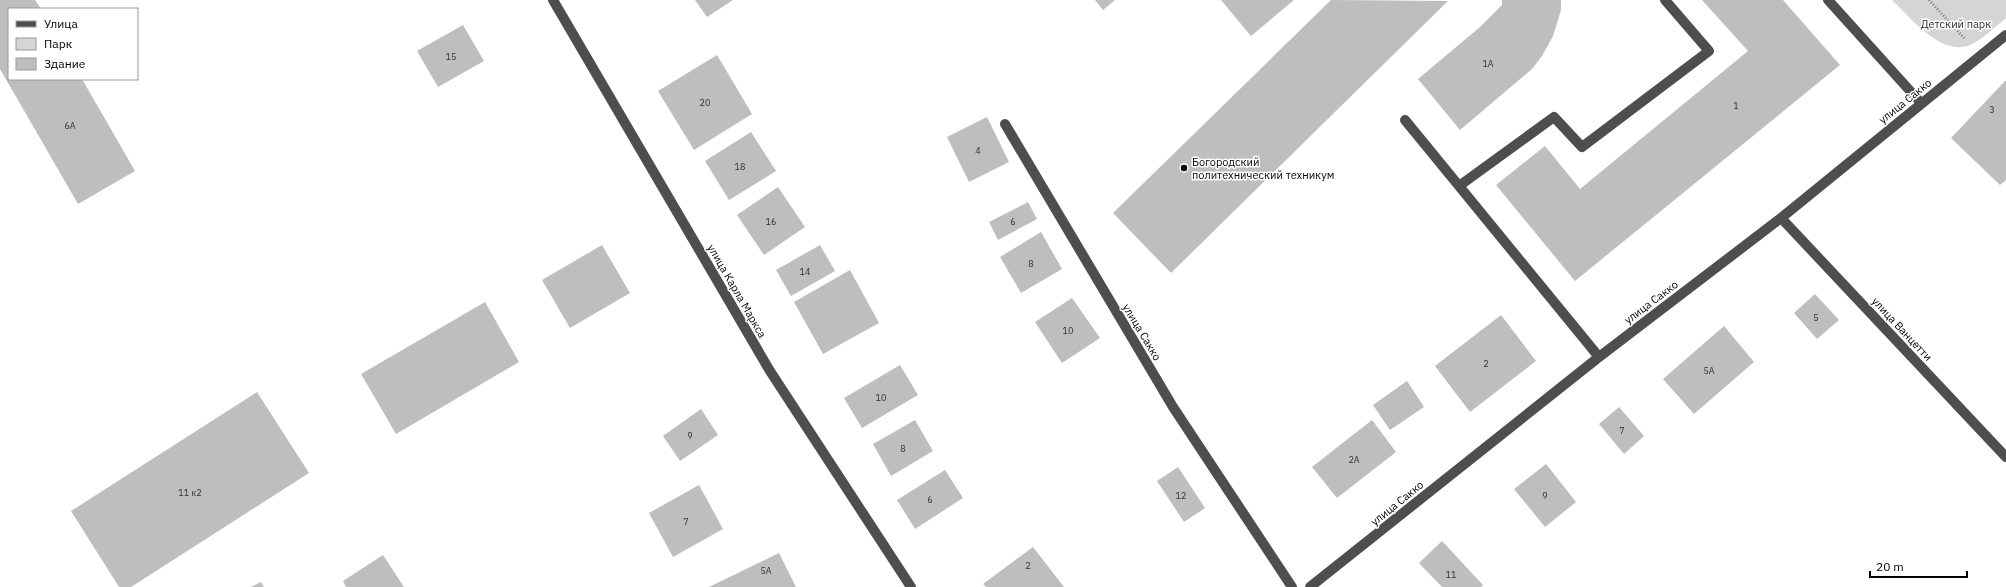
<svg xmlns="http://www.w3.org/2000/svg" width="2006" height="587" font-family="'IBM Plex Sans',sans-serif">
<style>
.green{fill:#d5d5d5}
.building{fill:#bebebe}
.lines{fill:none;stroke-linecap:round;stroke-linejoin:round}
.path{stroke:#707070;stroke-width:2.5;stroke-dasharray:1 2;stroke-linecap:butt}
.minor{stroke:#4e4e4e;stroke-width:10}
.poi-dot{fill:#000;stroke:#fff;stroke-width:1.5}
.labels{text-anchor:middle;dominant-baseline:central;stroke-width:3;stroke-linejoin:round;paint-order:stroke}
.number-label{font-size:9px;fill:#303030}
.park-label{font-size:11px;fill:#2c2c2c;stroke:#fff}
.street-label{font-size:11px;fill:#000;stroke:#fff}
.poi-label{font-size:11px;fill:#000;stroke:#fff;text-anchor:start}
</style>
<rect width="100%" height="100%" fill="#fff"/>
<path class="green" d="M1892 0H2006V18C1995 27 1984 38 1972 44 1943 59 1911 18 1892 0Z"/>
<path class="building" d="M0 0H35L41 9H9V79H82L135 171 78 204 0 69Z
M695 0H733L707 17Z
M1095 0H1115L1103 10Z
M1221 0H1294L1251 36Z
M1331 0 1448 1 1171 273 1113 213Z
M1502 0H1561V10L1553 36 1542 56 1532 69 1460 130 1418 79 1480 27 1502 5Z
M1702 0H1783L1840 65 1575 281 1496 185 1545 146 1580 189 1748 51Z
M463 25 484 61 438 87 417 51Z
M717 55 752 114 694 150 658 91Z
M2006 80V180L2000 185 1951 138Z
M987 117 1009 162 969 182 947 137Z
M751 132 776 171 729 200 705 161Z
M778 187 805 227 764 255 737 215Z
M1028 202 1037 219 998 240 989 222Z
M1041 232 1062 269 1021 293 1000 257Z
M602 245 630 293 570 328 542 280Z
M820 245 835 271 791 296 776 270Z
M850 270 879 323 823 354 794 302Z
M1815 294 1839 320 1817 339 1794 313Z
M1072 298 1100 338 1062 363 1035 322Z
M485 302 519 362 396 434 361 374Z
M1501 315 1536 361 1470 412 1435 366Z
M1724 326 1754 362 1694 414 1663 379Z
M900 365 918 395 862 428 844 398Z
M1407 381 1424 407 1390 430 1373 405Z
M257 392 309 473 131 587H119L71 511Z
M1619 407 1644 436 1624 454 1599 424Z
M701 409 718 435 680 461 663 436Z
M915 420 933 451 891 476 873 444Z
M1372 420 1396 452 1337 498 1312 467Z
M1546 464 1576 502 1545 527 1514 489Z
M1178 467 1205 508 1184 522 1157 481Z
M945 470 963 498 915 529 897 500Z
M699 485 723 529 673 557 649 513Z
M1442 541 1483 585 1481 587H1442L1419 563Z
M1033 547 1064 587H986L983 584Z
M779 553 796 587H709Z
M383 555 404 587H346L343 581Z
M261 582 264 587H251Z"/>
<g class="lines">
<path class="path" d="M1929 0 1965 39"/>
<path class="minor" d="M553 0 770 371 911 587
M1828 0 1921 103
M1405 120 1599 357
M1005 124 1173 407 1292 587
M1459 186 1554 117 1582 147 1709 51 1665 0
M1781 218 2006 457
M1310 587 1599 357 1781 218 2006 35"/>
</g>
<circle class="poi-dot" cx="1184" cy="168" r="4"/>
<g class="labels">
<g class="number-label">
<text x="451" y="56">15</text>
<text x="1488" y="63">1А</text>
<text x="705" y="102">20</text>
<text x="1736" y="105">1</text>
<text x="1992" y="109">3</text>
<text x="70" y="125">6А</text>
<text x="978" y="150">4</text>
<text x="740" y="166">18</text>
<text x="771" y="221">16</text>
<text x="1013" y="221">6</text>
<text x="1031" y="263">8</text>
<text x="805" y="271">14</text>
<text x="1816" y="317">5</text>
<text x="1068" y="330">10</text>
<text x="1486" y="363">2</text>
<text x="1709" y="370">5А</text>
<text x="881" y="397">10</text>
<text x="1622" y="430">7</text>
<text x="690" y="435">9</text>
<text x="903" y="448">8</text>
<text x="1354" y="459">2А</text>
<text x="190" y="492">11 к2</text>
<text x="1181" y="495">12</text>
<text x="1545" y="495">9</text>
<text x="930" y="499">6</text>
<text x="686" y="521">7</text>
<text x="1028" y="565">2</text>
<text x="766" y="570">5А</text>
<text x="1451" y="574">11</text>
</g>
<g class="park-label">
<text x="1956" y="24">Детский парк</text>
</g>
<g class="street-label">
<text transform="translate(1905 101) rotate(-39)">улица Сакко</text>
<text transform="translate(737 291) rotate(60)">улица Карла Маркса</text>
<text transform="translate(1651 302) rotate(-37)">улица Сакко</text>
<text transform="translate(1902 329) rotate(47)">улица Ванцетти</text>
<text transform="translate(1142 332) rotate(59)">улица Сакко</text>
<text transform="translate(1397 503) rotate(-39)">улица Сакко</text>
</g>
<g class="poi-label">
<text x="1192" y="162">Богородский<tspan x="1192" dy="13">политехнический техникум</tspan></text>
</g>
</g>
<rect x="8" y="8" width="130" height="72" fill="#ffffff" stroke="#999999"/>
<rect x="16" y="21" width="20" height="6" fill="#4e4e4e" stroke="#999999"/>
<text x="44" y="28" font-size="12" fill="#000000">Улица</text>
<rect x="16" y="38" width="20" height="12" fill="#d5d5d5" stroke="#999999"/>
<text x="44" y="48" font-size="12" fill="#000000">Парк</text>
<rect x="16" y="58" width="20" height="12" fill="#bebebe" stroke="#999999"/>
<text x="44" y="68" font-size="12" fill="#000000">Здание</text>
<path d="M1870 571v6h97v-6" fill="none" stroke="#000000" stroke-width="2"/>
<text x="1876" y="571" font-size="12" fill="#000000" stroke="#ffffff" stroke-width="3" paint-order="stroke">20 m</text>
</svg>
